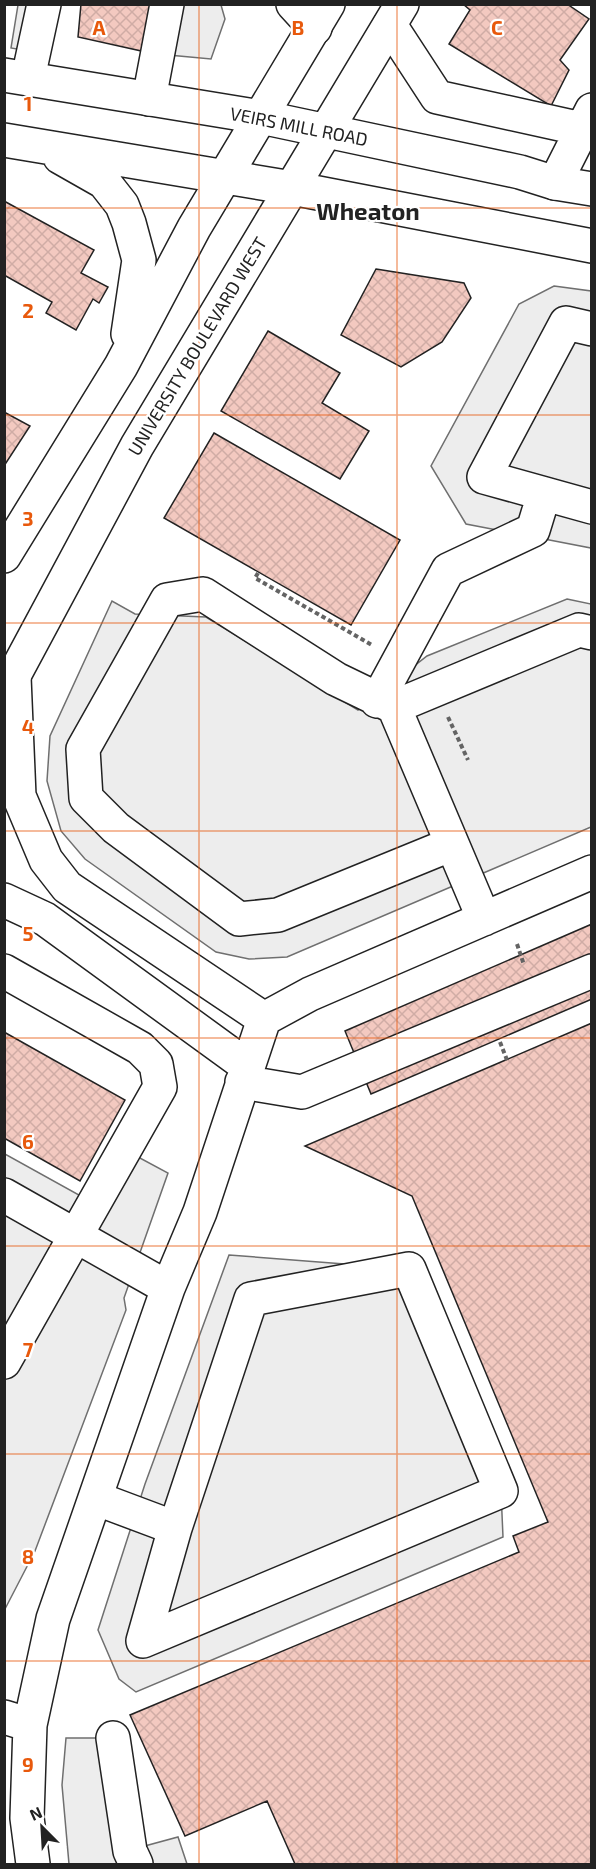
<svg xmlns="http://www.w3.org/2000/svg" width="596" height="1869" font-family="'Exo 2',sans-serif">
<style>
.parking{fill:#ededed;stroke:#6f6f6f;stroke-width:1.5}
.building{fill:url(#building-cross-hatch);stroke:#222;stroke-width:1.5}
.lines{fill:none;stroke-linecap:round;stroke-linejoin:round}
.minor-casing{stroke:#222;stroke-width:36}
.major-casing{stroke:#222;stroke-width:36}
.path{stroke:#646464;stroke-width:4;stroke-dasharray:4.5 3;stroke-linecap:butt}
.minor{stroke:#fff;stroke-width:33}
.major{stroke:#fff;stroke-width:33}
.grid{fill:none;stroke:#e8590c;stroke-width:1.5;stroke-opacity:0.55}
.labels{text-anchor:middle;dominant-baseline:central;stroke-width:4.5;stroke-linejoin:round;paint-order:stroke}
.street-label{font-size:18px;fill:#222;stroke:#fff}
.district-label{font-size:24px;font-weight:bold;fill:#222;stroke:#fff}
.grid-label{font-size:20px;text-anchor:middle;font-weight:bold;fill:#e8590c;stroke:#fff;stroke-width:4.5;stroke-linejoin:round;paint-order:stroke}
</style>
<defs>
<pattern id="building-cross-hatch" width="8" height="8" patternUnits="userSpaceOnUse" patternTransform="scale(1.5)"><rect width="8" height="8" fill="#f3c9c0"/><path d="M0 0l8 8M0 8l8-8" fill="none" stroke="#d0aca5"/></pattern>
</defs>
<rect width="100%" height="100%" fill="#fff"/>
<path class="parking" d="M18 5H44L33 52 11 48Z
M167 5H221L225 19 211 59 158 54Z
M554 286 591 291V548L466 524 431 466 519 304Z
M567 599 591 604V827L287 957 249 959 216 952 85 859 61 831 47 781 50 736 112 601 135 614 206 617 358 710 427 656Z
M125 1150 168 1173 124 1298 126 1310 35 1551 5 1609V1154L95 1204Z
M229 1255 409 1269 501 1491 503 1537 136 1692 119 1679 98 1630 145 1484Z
M66 1738H113L130 1850 178 1837 187 1864H69L62 1785Z"/>
<path class="building" d="M81 4H153L146 52 78 37Z
M463 4H567L589 19 560 60 569 70 551 106 449 44 470 10Z
M4 201 94 250 81 273 108 287 99 303 93 299 76 330 46 313 52 302 4 275Z
M376 269 464 283 471 298 442 342 401 367 341 335Z
M268 331 340 373 322 403 369 431 340 479 221 411Z
M4 412 30 426 4 466Z
M214 433 400 540 351 625 164 518Z
M592 924V999L371 1094 345 1031Z
M592 1023V1864H295L267 1801 185 1836 130 1715 519 1552 513 1536 548 1522 412 1196 305 1146Z
M4 1032 125 1100 80 1181 4 1138Z"/>
<g class="lines">
<g class="minor-casing">
<path id="minor" d="M293 4 315 28
M390 25 437 97 582 129
M28 78 44 4
M149 99 167 4
M555 183 592 110
M592 329 566 323 484 477 592 507
M14 677 19 796 46 860 67 887 264 1019
M377 701 448 570 533 530 544 494
M394 707 579 630 592 633
M452 844 278 915 239 919 116 828 86 798 83 749 167 600 203 594 336 679 394 707 484 919
M4 900 45 919 247 1066
M4 971 140 1048 156 1064 160 1087 4 1362
M242 1082 302 1092 592 971
M4 1195 168 1288
M409 1269 501 1491 143 1641 175 1528 251 1299Z
M95 1498 175 1528
M4 1717 30 1725
M113 1738 130 1851 136 1864
M33 1864 27 1818 30 1725 53 1619 168 1288 200 1212 264 1019 310 994 592 872"/>
</g>
<g class="major-casing">
<path id="major" d="M4 75 261 117 520 172 555 183 592 189
M4 140 292 188 592 246
M60 157 104 182 122 205 129 223 139 260 128 334
M4 556 121 366 194 228 328 4
M4 694 137 446 402 4"/>
</g>
<path class="path" d="M258 573 255 578 372 645
M448 717 468 760
M517 944 524 965
M500 1042 507 1060"/>
<use href="#minor" class="minor"/>
<use href="#major" class="major"/>
</g>
<path class="grid" d="M199 4V1864M397 4V1864M4 208H592M4 415H592M4 623H592M4 831H592M4 1038H592M4 1246H592M4 1454H592M4 1661H592"/>
<g class="labels">
<g class="street-label">
<text transform="translate(299 126) rotate(11)">VEIRS MILL ROAD</text>
<text transform="translate(197 346) rotate(-59)">UNIVERSITY BOULEVARD WEST</text>
</g>
<g class="district-label">
<text x="368" y="210">Wheaton</text>
</g>
</g>
<g class="grid-label">
<text x="99" y="35">A</text>
<text x="298" y="35">B</text>
<text x="497" y="35">C</text>
<text x="28" y="111">1</text>
<text x="28" y="318">2</text>
<text x="28" y="526">3</text>
<text x="28" y="734">4</text>
<text x="28" y="941">5</text>
<text x="28" y="1149">6</text>
<text x="28" y="1357">7</text>
<text x="28" y="1564">8</text>
<text x="28" y="1772">9</text>
</g>
<rect width="596" height="1869" fill="none" stroke="#222222" stroke-width="12"/>
<g transform="translate(42 1827) rotate(336)" stroke="#ffffff" stroke-width="4.5" paint-order="stroke">
<path d="M0-4.5L10 22L0 15L-10 22Z" fill="#222222"/>
<text y="-9" font-size="16" font-weight="bold" text-anchor="middle" fill="#222222">N</text>
</g>
</svg>
